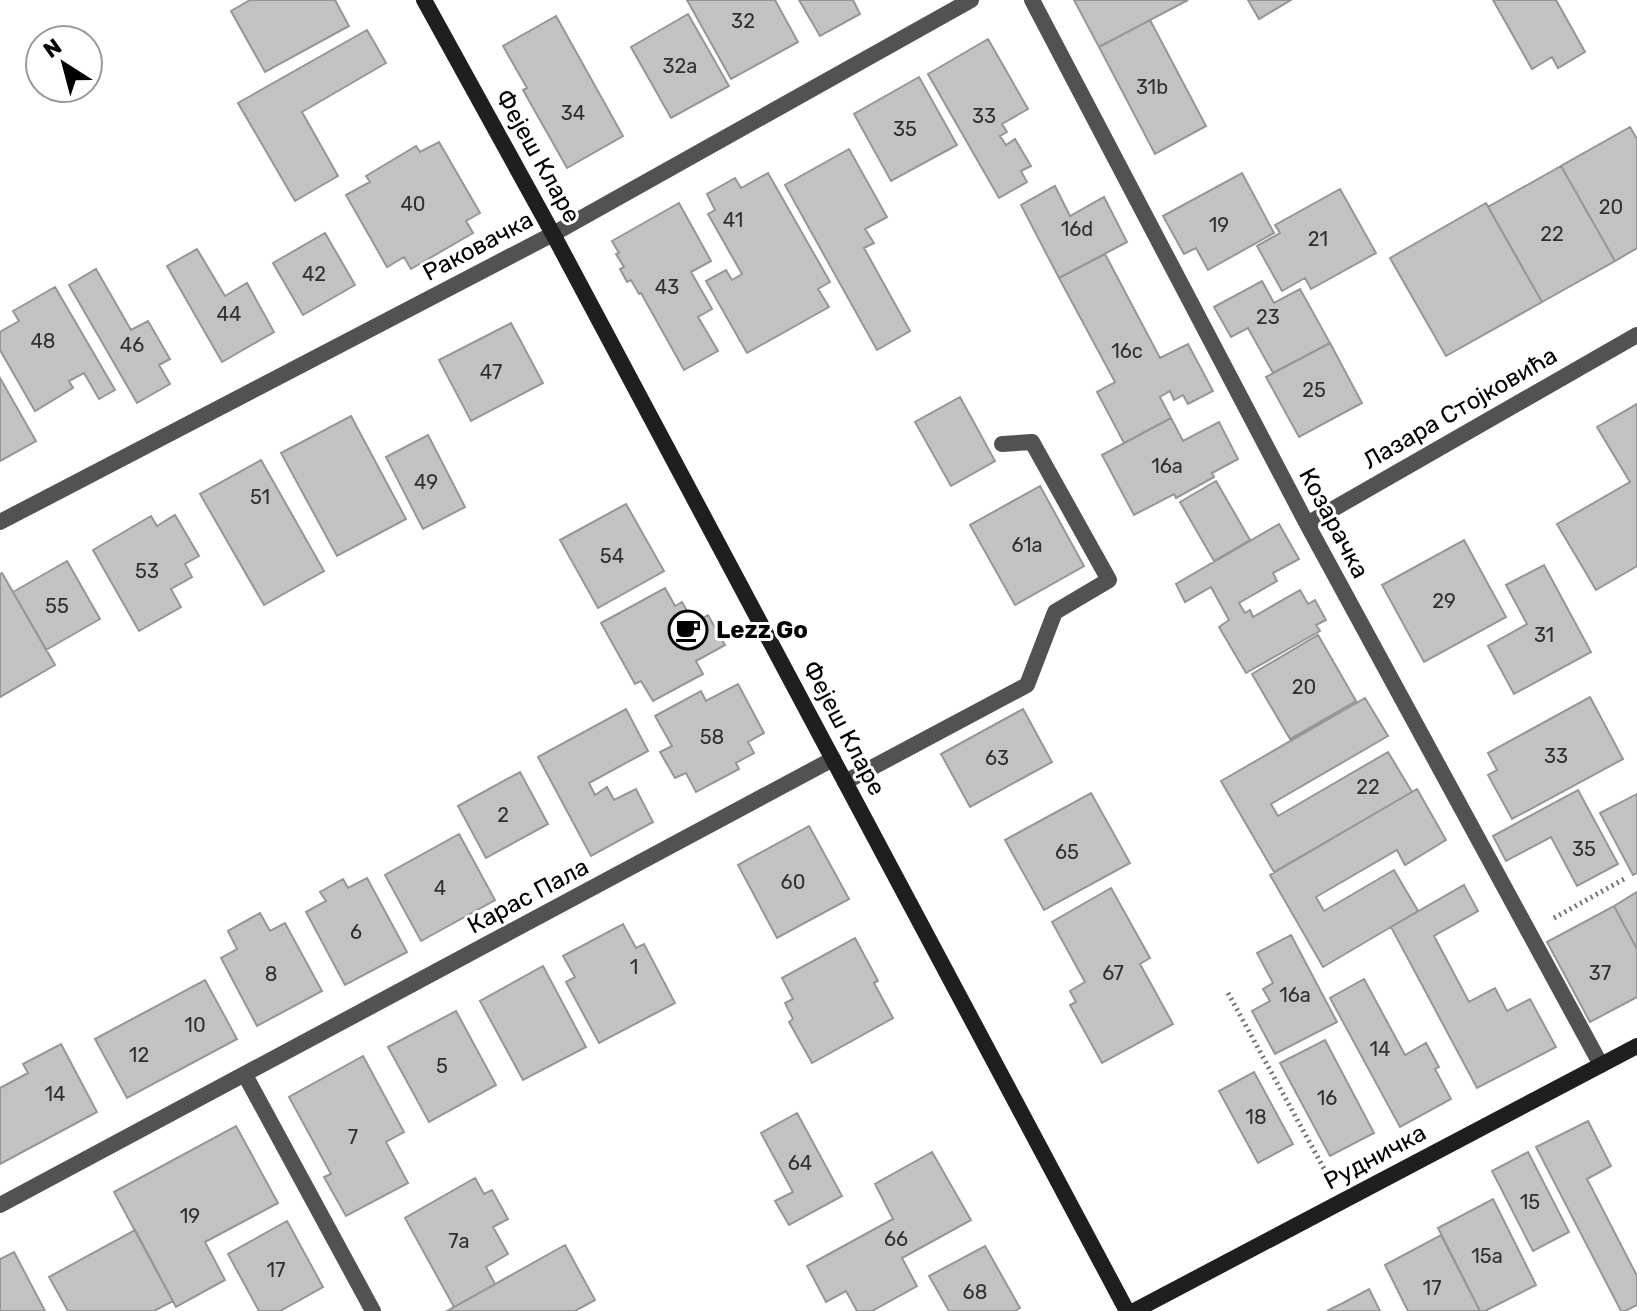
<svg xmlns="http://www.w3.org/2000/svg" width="1637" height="1311" font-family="Rubik,sans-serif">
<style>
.building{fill:#c2c2c2;stroke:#969696;stroke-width:2}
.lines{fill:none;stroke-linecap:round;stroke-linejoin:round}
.path{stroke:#747474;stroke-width:5;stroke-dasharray:2 4;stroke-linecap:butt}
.lane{stroke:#525252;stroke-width:16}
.street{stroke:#525252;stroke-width:16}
.secondary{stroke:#1f1f1f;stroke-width:16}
.labels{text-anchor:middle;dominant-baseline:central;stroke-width:6;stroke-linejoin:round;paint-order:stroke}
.number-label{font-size:20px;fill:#303030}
.street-label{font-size:24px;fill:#000;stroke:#fff}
.poi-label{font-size:24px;font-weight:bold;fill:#000;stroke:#fff;text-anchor:start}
</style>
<rect width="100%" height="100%" fill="#fff"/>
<path class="building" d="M250 0H335L349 26 265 72 231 11Z
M687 0H775L798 42 731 79Z
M799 0H853L860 14 820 36Z
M1074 0H1188L1099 47Z
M1248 0H1291L1259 19Z
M1493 0H1556L1585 52 1558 68 1552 57 1532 69Z
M688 14 729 86 671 118 631 47Z
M556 16 623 136 567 168 523 90 527 88 503 46Z
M1150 20 1206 126 1155 154 1099 47Z
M367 30 386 63 302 112 338 176 295 201 238 103Z
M988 39 1028 109 1002 124 1007 132 1000 136 1006 145 1015 139 1031 166 1021 171 1027 182 999 198 928 74Z
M919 77 957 145 891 181 854 114Z
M1630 127 1637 139V248L1615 261 1561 166Z
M439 142 480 213 466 221 473 233 411 269 404 257 387 267 346 195 370 182 366 176 416 146 420 152Z
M849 149 887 217 865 229 874 243 864 248 910 331 877 350 785 185Z
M1561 166 1615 261 1542 302 1488 207Z
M768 173 830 282 818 289 829 307 747 353 706 281 726 270 732 280 742 274 708 214 715 210 707 194 735 178 741 188Z
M1242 173 1274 233 1208 270 1196 248 1184 254 1163 216Z
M1055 186 1070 216 1104 197 1127 242 1059 278 1021 205Z
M1340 189 1376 253 1311 289 1305 278 1282 291 1257 246 1280 233 1275 225Z
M679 203 711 261 691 272 712 309 698 317 718 351 684 370 641 293 639 294 631 280 627 282 620 269 624 267 616 254 619 253 612 241Z
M1486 203 1542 302 1446 356 1390 258Z
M325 233 355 285 303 315 273 263Z
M197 249 225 296 247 283 274 332 222 362 167 266Z
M1105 254 1160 358 1188 344 1213 391 1188 404 1183 395 1174 400 1170 391 1160 397 1171 418 1124 443 1097 392 1115 382 1059 278Z
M96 269 131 330 148 321 170 359 159 365 170 384 137 403 69 285Z
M1262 281 1274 303 1300 289 1330 343 1273 373 1248 328 1231 337 1214 307Z
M55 287 115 390 99 399 84 373 69 381 73 388 35 411 0 350V332L19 321 13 311Z
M511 323 543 383 471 421 439 360Z
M1330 343 1362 403 1299 437 1266 377Z
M0 378 36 441 0 461Z
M960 397 995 461 951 486 915 422Z
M1637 404V566L1596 590 1557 524 1630 482 1597 427Z
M351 416 406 519 337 556 281 453Z
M1171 418 1183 441 1219 422 1238 459 1212 473 1214 477 1176 498 1174 494 1134 515 1102 455Z
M428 435 465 507 423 529 386 457Z
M261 460 324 571 264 605 200 494Z
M1216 481 1250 540 1214 561 1180 502Z
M1040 486 1084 566 1015 605 970 525Z
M626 504 664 571 598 608 560 540Z
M175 515 199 556 185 564 192 577 171 589 181 607 139 631 93 550 151 516 157 526Z
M1279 524 1299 559 1273 573 1277 581 1239 603 1245 613 1250 610 1253 617 1300 590 1308 604 1315 600 1326 620 1316 625 1320 631 1246 673 1219 627 1229 620 1211 587 1185 602 1176 584Z
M1464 540 1506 617 1424 662 1382 585Z
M67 561 100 619 46 650 13 592Z
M1544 565 1591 652 1514 694 1488 646 1527 624 1506 585Z
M2 573 55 665 0 697V574Z
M665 588 675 606 682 602 694 623 708 615 725 645 696 661 703 674 653 701 641 681 635 684 601 623Z
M1318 635 1356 701 1290 739 1252 674Z
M738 684 764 733 748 742 754 753 736 763 739 769 696 792 686 773 675 778 660 752 672 746 655 716 701 691 706 701Z
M1590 697 1623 759 1512 819 1488 775 1497 770 1488 753Z
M1365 698 1388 736 1271 804 1278 816 1388 752 1412 792 1274 872 1221 781Z
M626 709 648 751 589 783 595 795 607 787 614 800 636 789 653 822 591 856 538 757Z
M1023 709 1052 762 970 807 941 754Z
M520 772 548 824 486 858 458 806Z
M1417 789 1446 840 1405 865 1397 850 1316 897 1324 911 1394 870 1418 911 1323 967 1270 875Z
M1578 790 1618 864 1577 886 1551 837 1506 861 1493 836Z
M1091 793 1130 863 1044 910 1005 840Z
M1637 794V873L1633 875 1600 813Z
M809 826 849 899 777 938 738 865Z
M459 834 495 900 421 941 385 875Z
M367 878 407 952 345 985 306 912 326 901 320 892 343 879 348 888Z
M1464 885 1478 911 1434 936 1469 1002 1495 988 1507 1011 1530 999 1556 1047 1477 1088 1391 927Z
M1111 888 1150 958 1140 964 1173 1024 1102 1063 1070 1005 1076 1002 1070 991 1085 982 1052 922Z
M1637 892V949L1614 906Z
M1614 906 1637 949V997L1590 1022 1547 942Z
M260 913 270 931 285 923 322 991 257 1026 221 958 237 949 228 931Z
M623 924 636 948 644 944 675 1003 599 1043 566 982 575 977 563 956Z
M1291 935 1337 1022 1275 1054 1252 1011 1270 1001 1263 989 1273 983 1257 953Z
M855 938 878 981 874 983 893 1018 812 1063 789 1022 793 1019 785 1003 793 999 782 978Z
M543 966 586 1047 523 1080 480 1001Z
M1364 979 1405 1055 1426 1043 1439 1067 1435 1069 1451 1099 1400 1127 1330 998Z
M205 980 237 1039 127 1098 95 1039Z
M456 1011 496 1085 429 1122 388 1047Z
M1325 1040 1374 1133 1330 1156 1280 1063Z
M61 1044 97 1112 0 1164V1088L28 1073 23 1064Z
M363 1056 404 1132 386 1142 408 1183 346 1216 324 1177 331 1174 289 1097Z
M1254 1072 1293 1144 1258 1163 1219 1091Z
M797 1113 842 1196 789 1225 775 1201 793 1192 761 1133Z
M1588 1121 1611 1166 1587 1179 1637 1276V1305L1625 1311H1621L1536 1147Z
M236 1126 278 1203 205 1242 225 1280 176 1307 114 1192Z
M932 1152 971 1220 902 1258 917 1286 872 1311H857L846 1291 826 1302 807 1266 893 1219 875 1184Z
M1528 1152 1569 1232 1533 1251 1492 1171Z
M475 1178 484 1194 492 1190 508 1219 493 1227 508 1254 486 1267 495 1284 454 1307 405 1218Z
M1493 1199 1536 1285 1485 1311H1480L1438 1228Z
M287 1221 323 1287 280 1311H259L228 1254Z
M135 1230 173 1301 154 1311H68L49 1277Z
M1441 1235 1480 1311H1408L1385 1265Z
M565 1245 595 1300 575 1311H447Z
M985 1246 1020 1308 1015 1311H949L929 1276Z
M14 1252 45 1311H0V1259Z
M1369 1289 1380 1311H1327L1343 1303Z"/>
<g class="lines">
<path class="path" d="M1554 918 1624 879
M1228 993 1328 1176"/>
<path class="lane" d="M845 782 1027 685 1055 612 1109 580 1032 442 1002 444"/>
<path class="street" d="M1032 0 1307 524 1601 1065
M0 522 553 234 971 0
M1307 524 1637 335
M245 1075 373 1311
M0 1205 833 759"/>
<path class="secondary" d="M424 0 553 234 1127 1311
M1134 1311 1637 1046"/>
</g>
<defs>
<g id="cafe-ring" transform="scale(2)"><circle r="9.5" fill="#fff" stroke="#000" stroke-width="1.5"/><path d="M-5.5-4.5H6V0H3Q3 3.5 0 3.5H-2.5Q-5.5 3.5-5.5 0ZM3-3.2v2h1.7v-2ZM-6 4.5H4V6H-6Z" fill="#000"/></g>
</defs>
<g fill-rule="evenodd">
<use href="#cafe-ring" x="688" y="630"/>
</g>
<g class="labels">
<g class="number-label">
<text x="743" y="21">32</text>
<text x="680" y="66">32a</text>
<text x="1152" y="87">31b</text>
<text x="573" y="113">34</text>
<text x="984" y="116">33</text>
<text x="905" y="129">35</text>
<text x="413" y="204">40</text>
<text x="1611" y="207">20</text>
<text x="733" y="220">41</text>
<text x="1219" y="225">19</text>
<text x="1077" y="229">16d</text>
<text x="1552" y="234">22</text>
<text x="1318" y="239">21</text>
<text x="314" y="274">42</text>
<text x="667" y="287">43</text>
<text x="229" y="314">44</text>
<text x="1268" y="317">23</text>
<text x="43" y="341">48</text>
<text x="132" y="345">46</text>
<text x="1127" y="351">16c</text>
<text x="491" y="372">47</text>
<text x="1314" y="390">25</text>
<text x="1167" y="466">16a</text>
<text x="426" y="482">49</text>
<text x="260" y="497">51</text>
<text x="1027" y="545">61a</text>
<text x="612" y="556">54</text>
<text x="147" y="571">53</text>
<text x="1444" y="601">29</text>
<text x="57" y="606">55</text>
<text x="1544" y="635">31</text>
<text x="1304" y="687">20</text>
<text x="712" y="737">58</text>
<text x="1556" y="756">33</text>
<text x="997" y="758">63</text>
<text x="1368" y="787">22</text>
<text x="503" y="815">2</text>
<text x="1584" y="849">35</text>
<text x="1067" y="852">65</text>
<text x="793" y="882">60</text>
<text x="440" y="888">4</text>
<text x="356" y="932">6</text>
<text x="634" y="967">1</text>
<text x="1113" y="973">67</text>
<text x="1600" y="973">37</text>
<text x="271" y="974">8</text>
<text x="1295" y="995">16a</text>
<text x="195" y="1025">10</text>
<text x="1380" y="1049">14</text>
<text x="139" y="1055">12</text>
<text x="442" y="1066">5</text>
<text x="55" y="1094">14</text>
<text x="1327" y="1098">16</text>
<text x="1256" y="1117">18</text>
<text x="353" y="1137">7</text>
<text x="800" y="1163">64</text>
<text x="1530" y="1202">15</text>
<text x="190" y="1216">19</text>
<text x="896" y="1239">66</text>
<text x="459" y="1241">7a</text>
<text x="1487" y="1256">15a</text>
<text x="276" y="1270">17</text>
<text x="1432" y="1288">17</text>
<text x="975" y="1292">68</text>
</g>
<g class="street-label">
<text transform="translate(538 156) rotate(61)">Фејеш Кларе</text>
<text transform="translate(478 246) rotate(-28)">Раковачка</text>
<text transform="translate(1460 408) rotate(-30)">Лазара Стојковића</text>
<text transform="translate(1334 523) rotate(62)">Козарачка</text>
<text transform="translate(844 728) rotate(62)">Фејеш Кларе</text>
<text transform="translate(528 896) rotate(-28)">Карас Пала</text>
<text transform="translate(1375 1157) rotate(-28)">Рудничка</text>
</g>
<g class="poi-label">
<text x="716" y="630">Lezz Go</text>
</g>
</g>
<g transform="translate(64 64) rotate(324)"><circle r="38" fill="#ffffff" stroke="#999999" stroke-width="2"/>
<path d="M0-6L14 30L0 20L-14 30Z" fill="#000000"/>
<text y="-12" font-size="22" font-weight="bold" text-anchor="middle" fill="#000000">N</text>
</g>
</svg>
